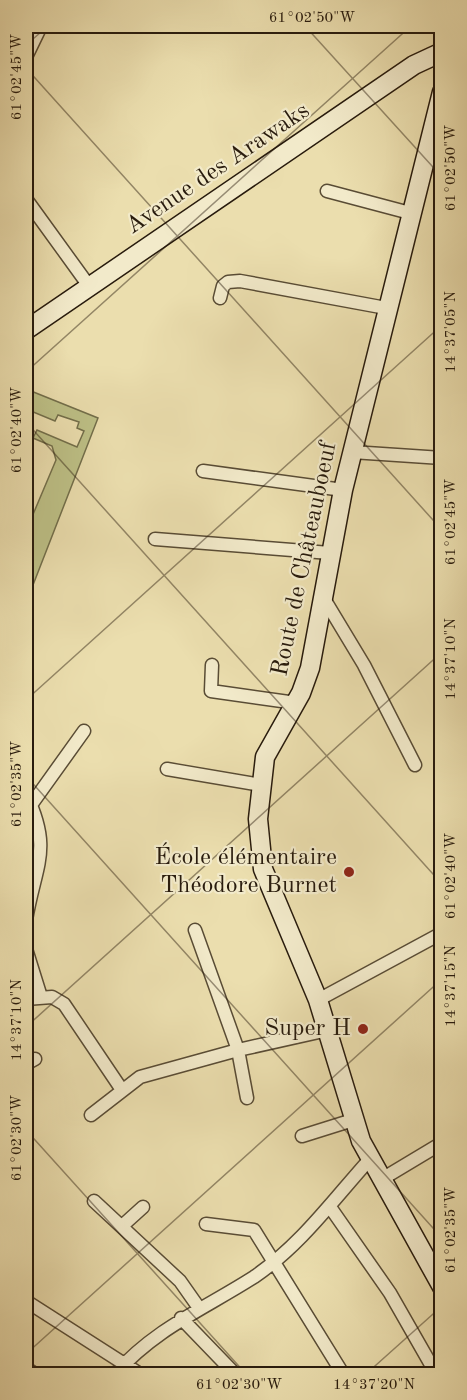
<svg xmlns="http://www.w3.org/2000/svg" width="467" height="1400" font-family="'Old Standard TT',serif">
<style>
.green{fill:#bdc086;stroke:#726e4a;stroke-width:1.5}
.lines{fill:none;stroke-linecap:round;stroke-linejoin:round}
.street-casing{stroke:#594c35;stroke-width:15}
.secondary-casing{stroke:#281b0d;stroke-width:21}
.street{stroke:#f2eaca;stroke-width:12}
.secondary{stroke:#f2eaca;stroke-width:18}
.ticks{fill:none;stroke:#281b0d;stroke-width:1.5;stroke-opacity:0.45}
.poi-dot{fill:#8f2418;stroke:#f2eaca;stroke-width:2}
.labels{text-anchor:middle;dominant-baseline:central;stroke-width:4.5;stroke-linejoin:round;paint-order:stroke}
.street-label{font-size:24px;fill:#281b0d;stroke:#f2eaca}
.poi-label{font-size:24px;fill:#281b0d;stroke:#f2eaca;text-anchor:end}
.neatline{fill:none;stroke:#281b0d;stroke-width:2}
.ticks-label{font-size:15px;text-anchor:middle;fill:#281b0d}
</style>
<rect width="100%" height="100%" fill="#ebdeae"/>
<filter id="stains"><feTurbulence type="fractalNoise" baseFrequency=".00333" numOctaves="4"/><feColorMatrix values="0 0 0 0 .2 0 0 0 0 .09 0 0 0 0 .02 0 0 0 .5 -.17"/></filter>
<radialGradient id="worn" r=".72"><stop offset=".6" stop-color="#630" stop-opacity="0"/><stop offset="1" stop-color="#630" stop-opacity=".3"/></radialGradient>
<path class="green" d="M26 389 98 418 26 603V531L56 460 52 446 33 438 37 430 77 447 84 431 77 428 79 422 58 415 55 421 26 409Z"/>
<g class="lines">
<g class="street-casing">
<path id="street" d="M26 57 41 26
M327 191 410 213
M26 199 89 286
M220 298 223 286 228 282 240 281 386 308
M352 452 442 458
M203 471 343 490
M155 539 330 553
M323 597 364 665 415 765
M212 665 211 691 296 703
M167 769 261 785
M26 794C53 850 35 865 26 920
M31 805 84 731
M195 930 238 1050 247 1098
M26 949 41 997
M26 999 52 997 64 1004 122 1090
M318 1000 442 933
M26 1064 35 1059
M91 1115 140 1077 238 1050 328 1030
M302 1136 353 1120
M382 1179 442 1143
M94 1201 180 1281 199 1308
M330 1207 390 1293 430 1363 434 1374
M206 1224 254 1230 343 1374
M122 1226 143 1207
M26 1301 140 1374
M181 1318 235 1374
M26 1368 35 1374
M115 1374C156 1328 204 1309 254 1277 301 1245 333 1200 370 1159"/>
</g>
<g class="secondary-casing">
<path id="secondary" d="M442 92 343 490 310 668 301 693 265 757 258 819 263 869 318 1000 361 1141 442 1287
M26 330 414 65 442 52"/>
</g>
<use href="#street" class="street"/>
<use href="#secondary" class="secondary"/>
</g>
<path class="ticks" d="M305 26 442 177M26 45 48 26M26 68 442 530M26 372 411 26M26 422 442 884M26 700 442 325M26 776 442 1238M26 1027 442 652M26 1130 246 1374M26 1354 442 979M366 1374 442 1306"/>
<g class="poi-dot">
<circle cx="349" cy="872" r="6"/>
<circle cx="363" cy="1029" r="6"/>
</g>
<g class="labels">
<g class="street-label">
<text transform="translate(218 169) rotate(-34)">Avenue des Arawaks</text>
<text transform="translate(305 559) rotate(-78)">Route de Châteauboeuf</text>
</g>
<g class="poi-label">
<text x="337" y="858">École élémentaire<tspan x="337" dy="28">Théodore Burnet</tspan></text>
<text x="351" y="1029">Super H</text>
</g>
</g>
<rect width="467" height="1400" fill="none" stroke="#ebdeae" stroke-width="66"/>
<rect x="33" y="33" width="401" height="1334" class="neatline"/>
<g class="ticks-label">
<text x="312" y="22">61°02'50"W</text>
<text transform="translate(16 77) rotate(-90)" y="5">61°02'45"W</text>
<text transform="translate(450 168) rotate(-90)" y="5">61°02'50"W</text>
<text transform="translate(450 332) rotate(-90)" y="5">14°37'05"N</text>
<text transform="translate(16 430) rotate(-90)" y="5">61°02'40"W</text>
<text transform="translate(450 522) rotate(-90)" y="5">61°02'45"W</text>
<text transform="translate(450 659) rotate(-90)" y="5">14°37'10"N</text>
<text transform="translate(16 784) rotate(-90)" y="5">61°02'35"W</text>
<text transform="translate(450 876) rotate(-90)" y="5">61°02'40"W</text>
<text transform="translate(450 986) rotate(-90)" y="5">14°37'15"N</text>
<text transform="translate(16 1020) rotate(-90)" y="5">14°37'10"N</text>
<text transform="translate(16 1138) rotate(-90)" y="5">61°02'30"W</text>
<text transform="translate(450 1230) rotate(-90)" y="5">61°02'35"W</text>
<text x="239" y="1389">61°02'30"W</text>
<text x="374" y="1389">14°37'20"N</text>
</g>
<rect width="100%" height="100%" filter="url(#stains)"/>
<rect width="100%" height="100%" fill="url(#worn)"/>
</svg>
